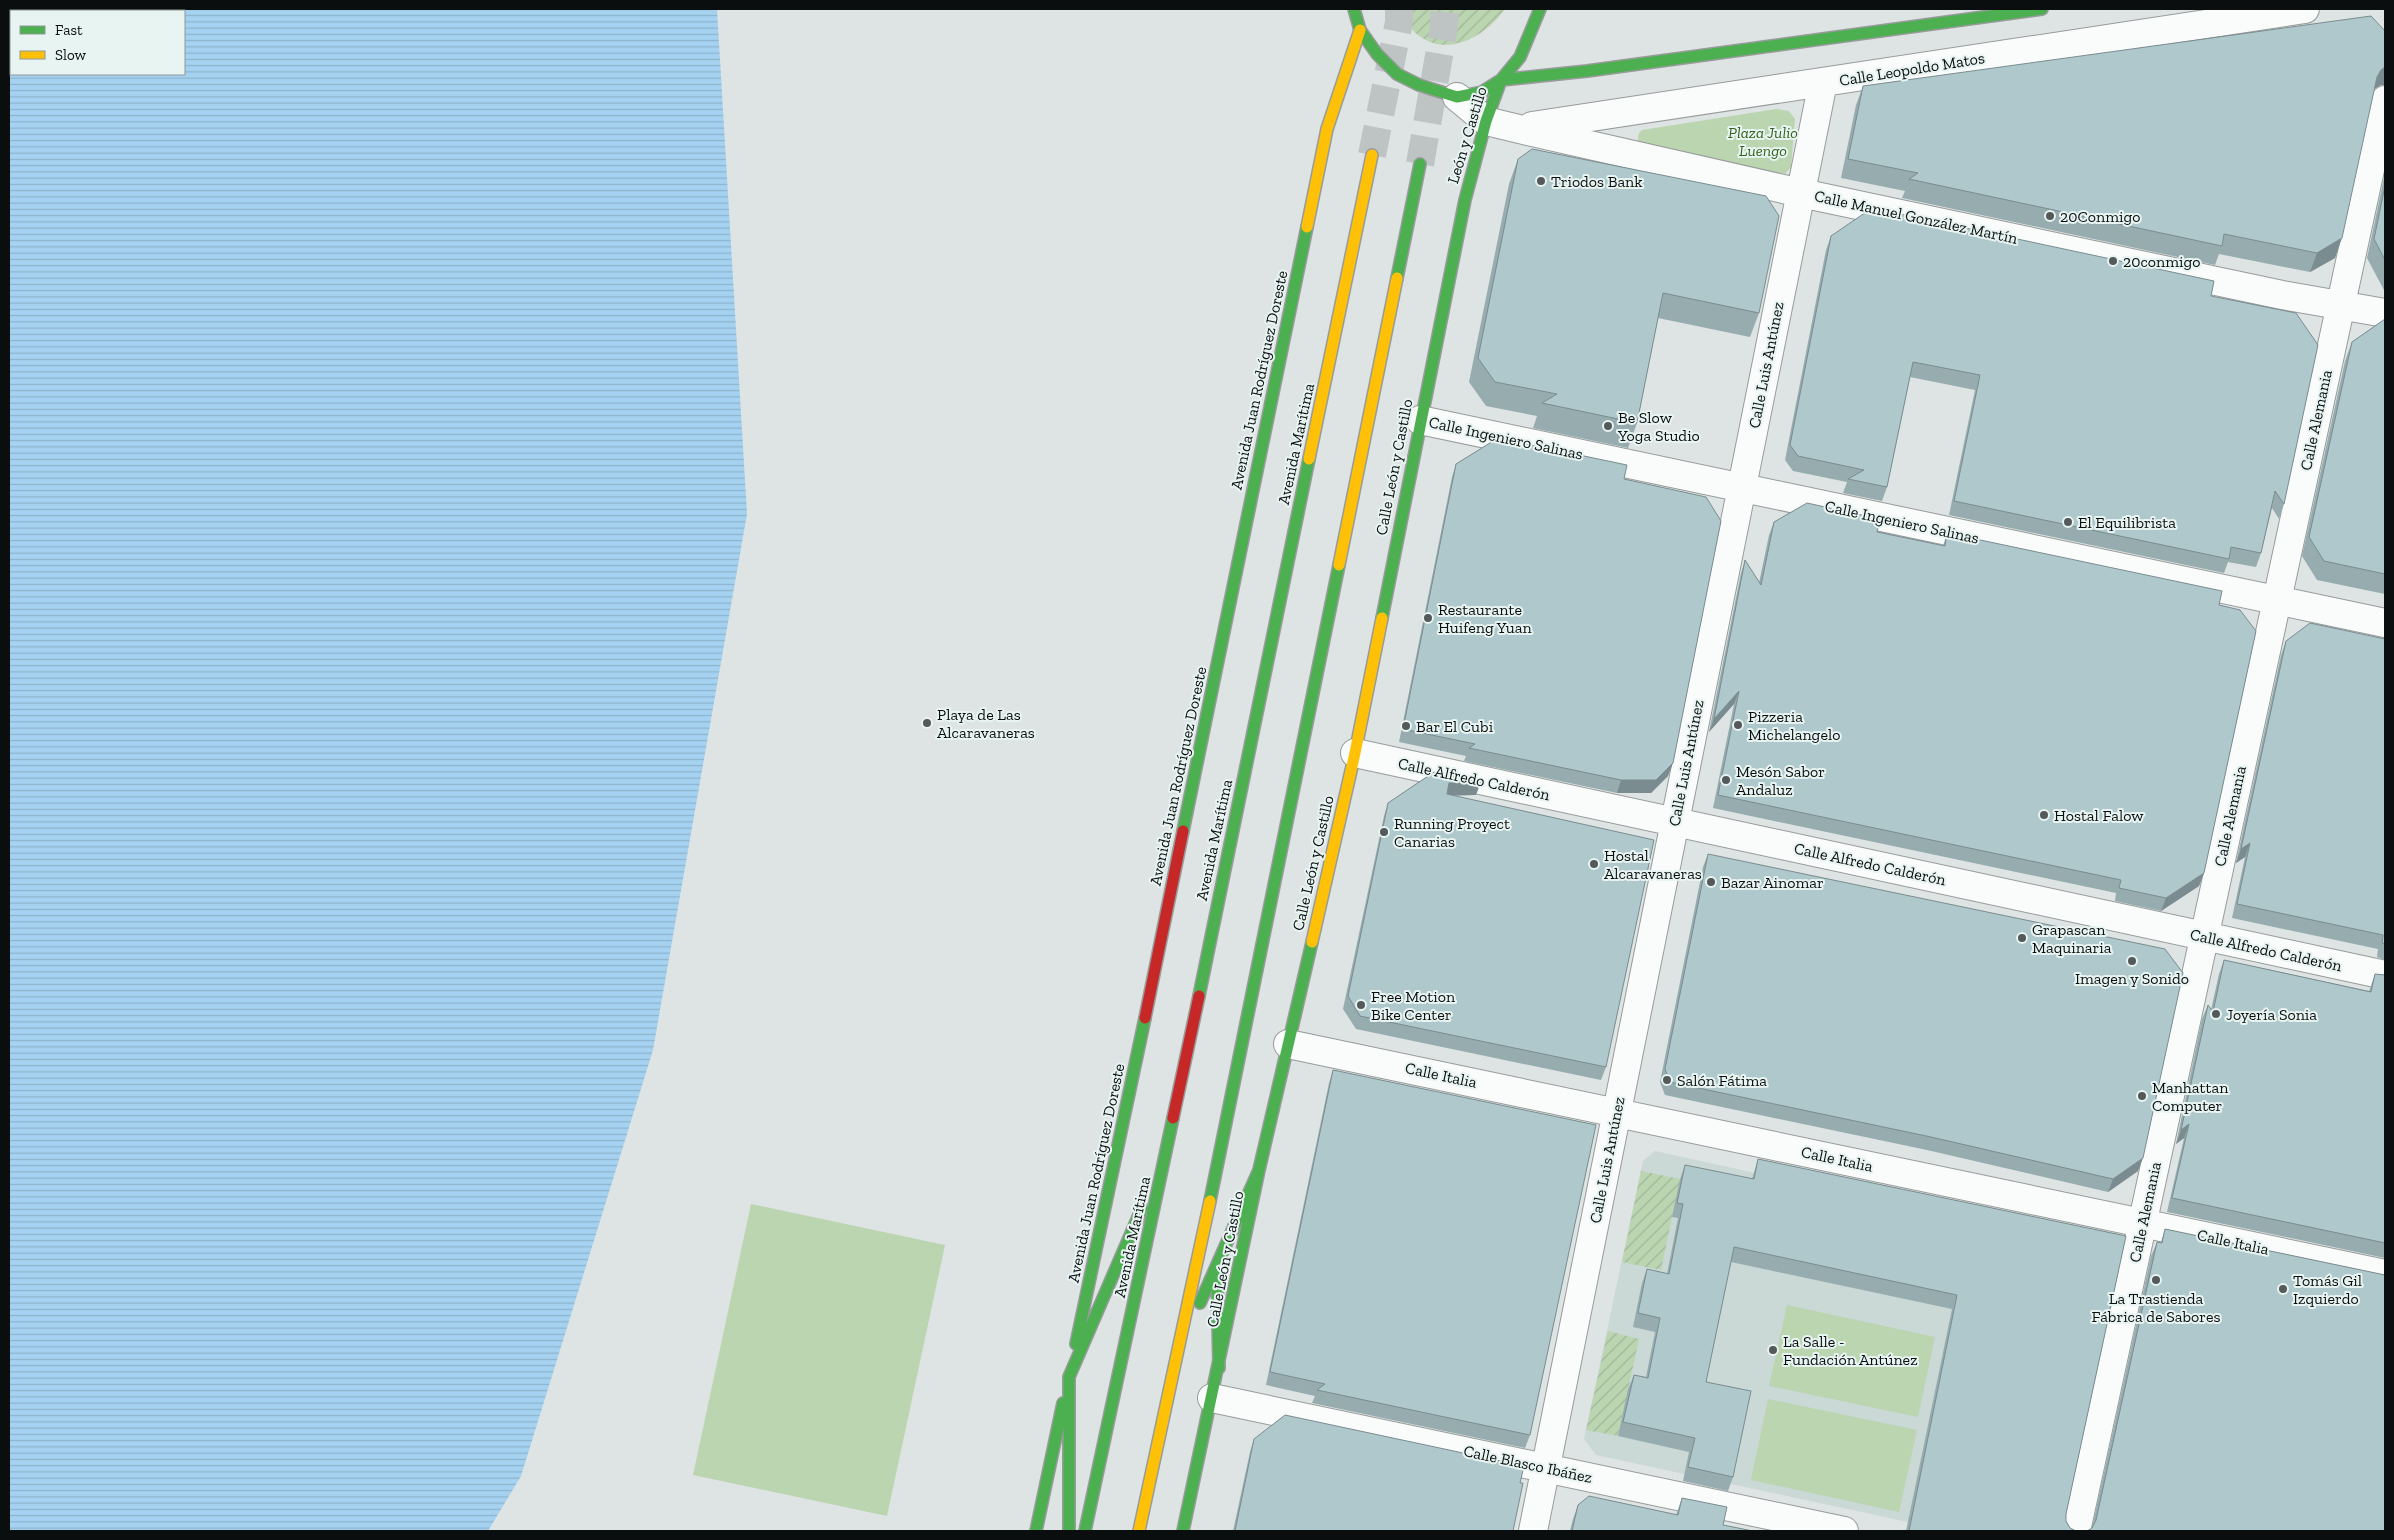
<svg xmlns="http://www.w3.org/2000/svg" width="2394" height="1540" font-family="'Zilla Slab',serif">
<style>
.built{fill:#cad8d6}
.green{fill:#bbd5b1}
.garden{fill:url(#garden-furrows)}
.water{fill:url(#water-rules);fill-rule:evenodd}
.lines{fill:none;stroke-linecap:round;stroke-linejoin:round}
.highway-tunnel{stroke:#bec3c3;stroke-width:28;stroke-dasharray:28 14;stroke-linecap:butt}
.street-casing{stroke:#979c9b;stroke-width:30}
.fast-casing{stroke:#979c9b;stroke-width:14}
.slow-casing{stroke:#979c9b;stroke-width:14}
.jam-casing{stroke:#979c9b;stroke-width:14}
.street{stroke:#fafbfb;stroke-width:28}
.fast{stroke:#4caf50;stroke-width:11}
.slow{stroke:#ffc107;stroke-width:11}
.jam{stroke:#c62828;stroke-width:11}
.wall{fill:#96acaf}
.shaded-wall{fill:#7a8c8f}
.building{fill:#afc8cc;stroke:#7a8c8f}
.poi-dot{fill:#545959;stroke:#e8f4f2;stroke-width:2}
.labels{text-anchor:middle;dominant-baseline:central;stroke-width:4;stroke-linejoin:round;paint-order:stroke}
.street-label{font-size:16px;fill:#0a0e0e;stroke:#e8f4f2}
.park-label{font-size:16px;font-style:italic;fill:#37621b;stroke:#e8f4f2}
.poi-label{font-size:16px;fill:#0a0e0e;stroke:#e8f4f2;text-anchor:start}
</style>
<defs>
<pattern id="garden-furrows" width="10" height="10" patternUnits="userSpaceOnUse" patternTransform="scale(1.25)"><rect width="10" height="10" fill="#bbd5b1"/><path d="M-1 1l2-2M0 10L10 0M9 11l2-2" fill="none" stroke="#9fb697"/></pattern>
<pattern id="water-rules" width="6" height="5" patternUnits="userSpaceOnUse" patternTransform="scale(1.25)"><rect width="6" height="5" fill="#a5d2f0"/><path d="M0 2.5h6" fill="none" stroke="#8db3cd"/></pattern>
</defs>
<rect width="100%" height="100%" fill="#dee3e3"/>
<path class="built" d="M1655 1151 1791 1181 1954 1301 1908 1522 1596 1455 1584 1439 1643 1161Z"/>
<path class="green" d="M1776 109 1789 111 1795 119 1791 167 1785 174 1637 143 1639 133 1642 130Z
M751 1204 945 1245 887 1516 693 1475Z
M1787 1305 1935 1337 1918 1417 1769 1386Z
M1768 1399 1917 1430 1899 1512 1751 1480Z"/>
<path class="garden" d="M1399 9H1505C1475 50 1423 63 1399 9Z
M1641 1171 1680 1179 1661 1270 1622 1262Z
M1608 1331 1639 1339 1618 1436 1586 1430Z"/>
<path class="water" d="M9 9H717L747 514 653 1050 521 1476 488 1531H9ZM11 11H184V74H11Z"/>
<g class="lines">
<path class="highway-tunnel" d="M1372 155 1399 22V9
M1420 164 1443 33 1445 9"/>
<g class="street-casing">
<path id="street" d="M1457 97 1486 121 1519 129 1801 193 2282 295 2385 313
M1532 126 2305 9
M1420 420 2385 623
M1355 753 2385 975
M1288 1044 2385 1274
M1212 1398 1844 1531
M1533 1531 1823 82
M2076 1531 2385 100"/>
</g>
<g class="fast-casing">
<path id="fast" d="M1354 9 1360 30 1377 54 1397 74 1419 85 1457 97 1482 92 1501 80 1520 57 1540 9
M1501 80 1587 71 2042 9
M1397 278 1420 164
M1382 618 1465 200 1486 121 1501 80
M1183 831 1307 227
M1199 996 1309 459
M1210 1201 1339 565
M1217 1274 1219 1368
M1200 1303 1259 1170
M1076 1344 1145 1018
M1036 1531 1063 1403
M1069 1531V1377L1142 1208
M1085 1531 1173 1118
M1183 1531 1259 1170 1312 942"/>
</g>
<g class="slow-casing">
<path id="slow" d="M1307 227 1327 129 1360 30
M1309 459 1372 155
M1339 565 1397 278
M1312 942 1355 753 1382 618
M1139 1531 1210 1201"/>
</g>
<g class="jam-casing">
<path id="jam" d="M1145 1018 1183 831
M1173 1118 1199 996"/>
</g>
<use href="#street" class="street"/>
<use href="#fast" class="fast"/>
<use href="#slow" class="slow"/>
<use href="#jam" class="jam"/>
</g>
<path class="wall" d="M2381 85 2374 89 2335 258 2310 272 2219 254 2215 265 1902 198 1905 191 1841 178 1856 105 1863 86Z
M1518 159 1759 313 1750 337 1658 318 1637 423 1628 448 1533 428 1537 416 1486 406 1469 382 1509 184Z
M2385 173V292L2367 258Z
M1831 236 2211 296 2284 504 2279 519 2272 508 2261 553 2256 567 2228 562 2224 573 1949 515 1975 390 1910 377 1887 487 1882 501 1843 493 1847 482 1793 471 1785 460 1826 250Z
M2385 319V594L2317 580 2302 556 2345 361 2352 342Z
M1456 464 1624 479 1668 776 1651 793H1617L1464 761 1466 756 1399 742 1452 477Z
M1774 522 1877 532 1943 546 1947 533 2219 605 2204 873 2199 886 2161 911 2115 901 2116 893 1713 808 1734 704 1709 732 1741 573 1745 560 1759 583 1769 535Z
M2385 639V960L2377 957 2378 949 2232 918 2245 857 2236 863 2281 655 2286 641Z
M1434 772 1476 795H1452L1606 1067 1601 1080 1356 1029 1343 1009 1384 816 1388 803Z
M1708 854 2138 1171 2108 1192 1927 1150 1665 1095 1660 1082 1703 867Z
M2224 960 2369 991 2375 974 2385 975V1258L2167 1212 2184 1138 2176 1144 2202 1019 2208 1005 2211 1010 2219 974Z
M1333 1070 1530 1435 1525 1448 1312 1403 1315 1396 1266 1385 1329 1083Z
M1758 1159 2126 1236 2066 1514V1521L2070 1528 2076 1531H1906L1952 1309 1731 1262 1706 1382 1733 1477 1728 1491 1683 1481 1689 1452 1618 1436 1628 1389 1634 1375 1646 1377 1655 1332 1633 1327 1642 1283 1647 1269 1667 1274 1678 1218 1672 1217 1680 1179 1685 1165 1752 1179Z
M2165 1229 2385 1275 2092 1528 2151 1256 2157 1242H2161Z
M1254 1439 1513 1531H1233L1250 1452Z
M1682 1498 1723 1525 1753 1531H1570L1573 1519 1578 1505 1676 1515Z"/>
<path class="shaded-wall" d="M2385 67V85H2381L2374 89 2377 77 2381 70Z
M2342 238 2335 258 2310 272 2317 253Z
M1739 691 1734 704 1709 732 1714 719Z
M1673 763 1668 776 1651 793H1617L1621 780Z
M1481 782 1476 795 1444 796 1449 783Z
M2250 843 2245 857 2236 863 2241 849Z
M2204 873 2199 886 2161 911 2166 898Z
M2189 1124 2184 1138 2176 1144 2181 1130Z
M2143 1158 2138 1171 2108 1192 2113 1179Z"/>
<path class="building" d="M2371 16 2385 31V67L2381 70 2377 77 2342 238 2317 253 2224 234 2222 246 1909 179 1918 173 1848 159 1863 86Z
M1532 149 1766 196 1779 216 1759 313 1663 293 1637 423 1542 403 1557 394 1495 382 1478 358 1518 159Z
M2385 186V260L2374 239Z
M1872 208 2214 281 2211 296 2296 313 2318 345 2284 504 2275 491 2261 553 2231 547 2229 559 1954 501 1980 375 1913 362 1887 487 1848 479 1864 470 1798 456 1790 445 1831 236Z
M2385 319V574L2324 561 2309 537 2352 342Z
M1498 438 1627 465 1624 479 1706 497 1721 521 1673 763 1656 780H1621L1469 748 1475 744 1403 729 1456 464Z
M1807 503 1880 519 1877 532 1945 546 1947 533 2222 591 2219 605 2240 610 2256 631 2204 873 2166 898 2119 888 2121 880 1718 795 1739 691 1714 719 1745 560 1761 585 1774 522Z
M2310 623 2385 639V944L2382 943 2383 935 2237 904 2250 843 2241 849 2286 641Z
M1434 772 1481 782 1449 783 1447 794 1654 840 1606 1067 1360 1016 1348 996 1388 803Z
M1708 854 2165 949 2183 973 2143 1158 2113 1179 1931 1137 1670 1082 1665 1069Z
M2224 960 2371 992 2375 974 2385 975V1243L2172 1198 2189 1124 2181 1130 2208 1005 2213 1012Z
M1333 1070 1596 1125 1530 1435 1317 1390 1325 1384 1270 1372Z
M1758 1159 2126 1236 2066 1514V1521L2070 1528 2076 1531H1909L1957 1295 1734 1247 1706 1382 1751 1391 1733 1477 1688 1467 1695 1438 1623 1422 1634 1375 1648 1378 1660 1318 1638 1313 1647 1269 1669 1274 1683 1204 1677 1203 1685 1165 1754 1179Z
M2165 1229 2385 1275V1531H2087L2092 1528 2096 1520 2157 1242 2162 1243Z
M1285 1415 1524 1466 1520 1483H1523L1513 1531H1235L1254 1439Z
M1589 1496 1678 1515 1682 1498 1727 1507 1723 1525 1753 1531H1572L1578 1505Z"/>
<g class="poi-dot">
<circle cx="1541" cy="181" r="5"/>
<circle cx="2050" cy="216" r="5"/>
<circle cx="2113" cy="261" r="5"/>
<circle cx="1608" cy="426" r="5"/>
<circle cx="2068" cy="522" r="5"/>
<circle cx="1428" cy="618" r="5"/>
<circle cx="927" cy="723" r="5"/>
<circle cx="1738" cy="725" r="5"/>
<circle cx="1406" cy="726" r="5"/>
<circle cx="1726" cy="780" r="5"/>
<circle cx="2044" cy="815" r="5"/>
<circle cx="1384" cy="832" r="5"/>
<circle cx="1594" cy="864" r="5"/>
<circle cx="1711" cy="882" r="5"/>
<circle cx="2022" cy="938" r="5"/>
<circle cx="2132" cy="961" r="5"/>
<circle cx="1361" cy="1005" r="5"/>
<circle cx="2216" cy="1014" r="5"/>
<circle cx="1667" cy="1080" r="5"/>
<circle cx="2142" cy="1096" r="5"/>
<circle cx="2156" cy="1280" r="5"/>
<circle cx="2283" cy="1289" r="5"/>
<circle cx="1773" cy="1350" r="5"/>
</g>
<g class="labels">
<g class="street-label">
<text transform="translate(1912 69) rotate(-9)">Calle Leopoldo Matos</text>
<text transform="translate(1467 135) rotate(-73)">León y Castillo</text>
<text transform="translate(1916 217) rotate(12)">Calle Manuel González Martín</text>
<text transform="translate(1766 365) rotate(-79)">Calle Luis Antúnez</text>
<text transform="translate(1259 380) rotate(-78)">Avenida Juan Rodríguez Doreste</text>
<text transform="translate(2316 420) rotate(-78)">Calle Alemania</text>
<text transform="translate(1506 438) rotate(12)">Calle Ingeniero Salinas</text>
<text transform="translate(1296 444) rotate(-78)">Avenida Marítima</text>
<text transform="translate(1394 467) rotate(-79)">Calle León y Castillo</text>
<text transform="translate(1902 522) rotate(12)">Calle Ingeniero Salinas</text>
<text transform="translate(1686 763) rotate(-79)">Calle Luis Antúnez</text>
<text transform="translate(1178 776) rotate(-78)">Avenida Juan Rodríguez Doreste</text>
<text transform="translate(1474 779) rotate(12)">Calle Alfredo Calderón</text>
<text transform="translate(2230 816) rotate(-78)">Calle Alemania</text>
<text transform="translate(1214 840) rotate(-78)">Avenida Marítima</text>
<text transform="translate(1313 863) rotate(-77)">Calle León y Castillo</text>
<text transform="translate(1870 864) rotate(12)">Calle Alfredo Calderón</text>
<text transform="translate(2266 950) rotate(12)">Calle Alfredo Calderón</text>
<text transform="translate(1441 1075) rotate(12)">Calle Italia</text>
<text transform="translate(1837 1159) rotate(12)">Calle Italia</text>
<text transform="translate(1607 1160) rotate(-79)">Calle Luis Antúnez</text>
<text transform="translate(1096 1173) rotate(-78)">Avenida Juan Rodríguez Doreste</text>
<text transform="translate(2145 1212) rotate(-78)">Calle Alemania</text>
<text transform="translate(1132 1237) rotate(-78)">Avenida Marítima</text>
<text transform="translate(2233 1242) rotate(12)">Calle Italia</text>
<text transform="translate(1225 1259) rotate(-79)">Calle León y Castillo</text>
<text transform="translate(1528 1464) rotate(12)">Calle Blasco Ibáñez</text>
</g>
<g class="park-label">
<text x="1763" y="132">Plaza Julio<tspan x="1763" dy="18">Luengo</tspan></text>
</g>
<g class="poi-label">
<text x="1551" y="181">Triodos Bank</text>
<text x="2060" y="216">20Conmigo</text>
<text x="2123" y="261">20conmigo</text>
<text x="1618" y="417">Be Slow<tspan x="1618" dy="18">Yoga Studio</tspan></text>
<text x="2078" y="522">El Equilibrista</text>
<text x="1438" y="609">Restaurante<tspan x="1438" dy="18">Huifeng Yuan</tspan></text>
<text x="937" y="714">Playa de Las<tspan x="937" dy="18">Alcaravaneras</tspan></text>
<text x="1748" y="716">Pizzeria<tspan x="1748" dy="18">Michelangelo</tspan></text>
<text x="1416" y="726">Bar El Cubi</text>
<text x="1736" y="771">Mesón Sabor<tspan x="1736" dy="18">Andaluz</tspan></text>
<text x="2054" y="815">Hostal Falow</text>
<text x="1394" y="823">Running Proyect<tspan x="1394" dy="18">Canarias</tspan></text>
<text x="1604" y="855">Hostal<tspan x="1604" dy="18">Alcaravaneras</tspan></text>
<text x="1721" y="882">Bazar Ainomar</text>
<text x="2032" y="929">Grapascan<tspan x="2032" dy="18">Maquinaria</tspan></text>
<text x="2132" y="978" text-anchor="middle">Imagen y Sonido</text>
<text x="1371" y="996">Free Motion<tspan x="1371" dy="18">Bike Center</tspan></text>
<text x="2226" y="1014">Joyería Sonia</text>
<text x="1677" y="1080">Salón Fátima</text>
<text x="2152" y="1087">Manhattan<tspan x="2152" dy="18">Computer</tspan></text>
<text x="2293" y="1280">Tomás Gil<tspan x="2293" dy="18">Izquierdo</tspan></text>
<text x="2156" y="1298" text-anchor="middle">La Trastienda<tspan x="2156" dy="18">Fábrica de Sabores</tspan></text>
<text x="1783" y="1341">La Salle -<tspan x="1783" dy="18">Fundación Antúnez</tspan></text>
</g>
</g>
<rect width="2394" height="1540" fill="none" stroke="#0a0e0e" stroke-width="20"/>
<rect x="10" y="10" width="175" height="65" fill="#e8f4f2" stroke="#8f9897"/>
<rect x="20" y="26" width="25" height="8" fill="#4caf50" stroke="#8f9897"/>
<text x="55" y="35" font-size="15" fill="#0a0e0e">Fast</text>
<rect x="20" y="51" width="25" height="8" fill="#ffc107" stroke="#8f9897"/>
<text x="55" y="60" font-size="15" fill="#0a0e0e">Slow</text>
</svg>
